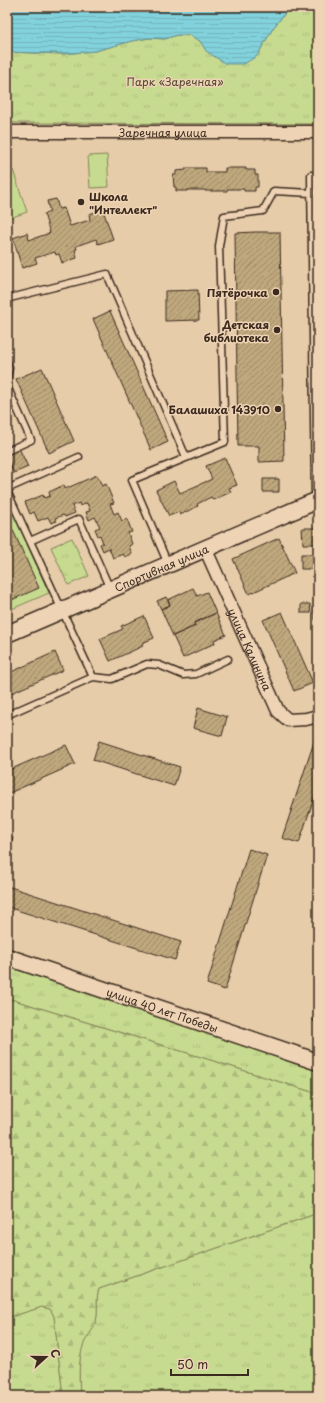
<svg xmlns="http://www.w3.org/2000/svg" width="325" height="1403" font-family="'Playpen Sans',sans-serif">
<style>
.grass{fill:url(#grass-tufts);stroke:#818257}
.forest{fill:url(#forest-firs);stroke:#818257}
.pitch{fill:#c7db90;stroke:#818257}
.water{fill:url(#water-rules);stroke:#668f91}
.building{fill:url(#building-hatch);stroke:#3b2a1e}
.lines{fill:none;stroke-linecap:round;stroke-linejoin:round}
.lane-casing{stroke:#3b2a1e;stroke-width:9}
.street-casing{stroke:#3b2a1e;stroke-width:15}
.secondary-casing{stroke:#3b2a1e;stroke-width:19}
.lane{stroke:#eed3b5;stroke-width:6}
.street{stroke:#eed3b5;stroke-width:12}
.secondary{stroke:#eed3b5;stroke-width:16}
.poi-dot{fill:#3b2a1e;stroke:#eed3b5;stroke-width:1.5}
.labels{text-anchor:middle;dominant-baseline:central;stroke-width:3;stroke-linejoin:round;paint-order:stroke}
.park-label{font-size:11px;fill:#50452f;stroke:#eed3b5}
.street-label{font-size:11px;fill:#3b2a1e;stroke:#eed3b5}
.poi-label{font-size:11px;font-weight:bold;fill:#3b2a1e;stroke:#eed3b5;text-anchor:end}
</style>
<defs>
<pattern id="grass-tufts" width="24" height="20" patternUnits="userSpaceOnUse"><rect width="24" height="20" fill="#c7db90"/><path d="M3 7l-1-3M5 7V3M7 7l1-3M15 17l-1-3M17 17v-4M19 17l1-3" fill="none" stroke="#acbc7c"/></pattern>
<pattern id="forest-firs" width="22" height="20" patternUnits="userSpaceOnUse"><rect width="22" height="20" fill="#c7db90"/><path d="M5 1l3.5 6h-7zM16 11l3.5 6h-7z" fill="#acbc7c"/></pattern>
<pattern id="water-rules" width="6" height="5" patternUnits="userSpaceOnUse"><rect width="6" height="5" fill="#82d2dd"/><path d="M0 2.5h6" fill="none" stroke="#71b4bd"/></pattern>
<pattern id="building-hatch" width="6" height="6" patternUnits="userSpaceOnUse"><rect width="6" height="6" fill="#bfa87d"/><path d="M-1 1l2-2M0 6l6-6M5 7l2-2" fill="none" stroke="#9c8966"/></pattern>
</defs>
<rect width="100%" height="100%" fill="#e6cca9"/>
<filter id="ink" filterUnits="userSpaceOnUse"><feTurbulence type="fractalNoise" baseFrequency=".025" numOctaves="2"/><feDisplacementMap in="SourceGraphic" scale="8" xChannelSelector="R" yChannelSelector="G"/><feConvolveMatrix kernelMatrix="1 2 1 2 8 2 1 2 1" color-interpolation-filters="sRGB"/></filter>
<g filter="url(#ink)">
<path class="grass" d="M290 7H318V124L7 123V52L62 54 95 51 132 41 149 38 165 39 177 35H189L200 41 207 51 257 56 273 28Z
M72 538 89 576 68 585 51 547Z
M7 963 318 1066V1094L207 1059 7 998Z
M318 1213V1396H110V1395L99 1391 95 1396H80C79 1383 78 1355 84 1343 88 1335 94 1329 96 1321 99 1310 95 1300 99 1289Z
M42 1307 50 1309 54 1316 63 1396H7V1318Z"/>
<path class="forest" d="M7 998 207 1059 318 1094V1213L99 1289C95 1300 99 1310 96 1321 94 1330 86 1337 83 1346 78 1362 79 1380 80 1396H63L54 1316 50 1309 42 1307 7 1318Z"/>
<path class="pitch" d="M107 155 109 187 90 188 88 156Z
M13 170 27 212 7 219V172Z
M7 498 49 593 7 611Z"/>
<path class="water" d="M7 7H290L273 28 257 56 244 64H226L206 51 200 41 189 35H177L165 39 149 38 132 41 95 51 62 54 7 52Z"/>
<path class="building" d="M186 168H206V172H225V168H246V170H255V175H258V187H255V191H244V189H227V191H205V190H187V191H176V187H174L173 175H176V171L186 170Z
M56 199 59 209 64 208 70 226 90 220 89 214 103 210 113 239 98 244 96 239 76 246 77 249 75 250 77 258 62 263 59 254 56 255 55 252 35 258 37 263 22 268 13 238 27 233 29 240 50 233 44 214 50 212 47 201Z
M255 232H280L284 461 259 462V446H238L235 233Z
M198 290 199 320 165 321V291Z
M110 311 168 442 151 450 93 319Z
M42 368 74 441 49 453 16 379Z
M19 448 28 467 14 473 7 457V453Z
M225 458 237 485 229 488 231 492 213 500 211 497 197 504 198 506 180 515 179 512 169 516 156 490 174 481 180 493 212 479 206 466Z
M97 475 102 486 106 484 114 503 110 504 114 514 118 512 122 521 127 519 132 532 128 533 132 544 129 546 132 554 125 557 123 554 113 558 109 548 103 551 100 544 103 543 100 535 98 536 95 529 100 527 95 517 89 520 86 512 90 511 87 503 80 506 79 503 72 506 75 513 65 517 64 515 55 518 57 521 51 523 48 517 38 521 34 512 30 514 25 502 43 495 44 498 50 496 49 492 64 485 65 489Z
M263 479H279V492H263Z
M7 517 39 588 7 602Z
M318 526V542L314 544H303L302 528H313Z
M279 538 295 573 249 594 233 559Z
M301 554H317V569H301Z
M193 588 197 596 207 592 216 613 194 623 195 626 173 636 161 609 170 605 168 600Z
M314 590H318V620H315Z
M166 597 170 605 161 609 157 601Z
M301 604H310L311 613H301Z
M282 612 313 683 294 691 263 620Z
M216 613 226 635 214 640 215 643 183 658 173 636 195 626 194 623Z
M144 616 154 638 142 643 143 646 110 661 100 639 123 629 121 626Z
M55 652 63 670 7 695V674Z
M198 708 227 717 222 736 193 728Z
M318 730V786L299 843 282 838Z
M99 741 180 767 174 786 93 760Z
M66 745 75 764 7 794V771Z
M7 836 13 838 8 852H7Z
M249 849 267 855 225 990 207 984Z
M7 886 181 942 175 960 7 907Z
M318 1005V1023L313 1021Z"/>
<g class="lines">
<g class="lane-casing">
<path id="lane" d="M311 175 315 499
M7 297 10 298 107 274 186 457
M7 363 9 368 7 378
M7 386 31 440 7 451
M7 489 79 457
M7 491 30 541
M168 564 132 480 225 442 219 246 224 216 263 211 274 191 311 193
M110 589 79 519 30 541 93 677 112 679 147 664 159 665 183 675 196 674 228 659
M7 715 93 677"/>
</g>
<g class="street-casing">
<g id="street">
<path id="s1" d="M7 132H318"/>
<path id="s2" d="M205 548 278 711 288 720 306 719 318 716"/>
</g>
</g>
<g class="secondary-casing">
<g id="secondary">
<path id="s3" d="M7 634 318 500"/>
<path id="s4" d="M7 957 318 1062"/>
</g>
</g>
<use href="#lane" class="lane"/>
<use href="#street" class="street"/>
<use href="#secondary" class="secondary"/>
</g>
</g>
<g class="poi-dot">
<circle cx="81" cy="202" r="4"/>
<circle cx="276" cy="292" r="4"/>
<circle cx="277" cy="330" r="4"/>
<circle cx="278" cy="409" r="4"/>
</g>
<g class="labels">
<g class="park-label">
<text x="175" y="81">Парк «Заречная»</text>
</g>
<g class="street-label">
<text stroke="none"><textPath href="#s1" startOffset="156">Заречная улица</textPath></text>
<text stroke="none"><textPath href="#s3" startOffset="168">Спортивная улица</textPath></text>
<text stroke="none"><textPath href="#s2" startOffset="111">улица Калинина</textPath></text>
<text stroke="none"><textPath href="#s4" startOffset="164">улица 40 лет Победы</textPath></text>
</g>
<g class="poi-label">
<text x="89" y="196" text-anchor="start">Школа<tspan x="89" dy="13">"Интеллект"</tspan></text>
<text x="268" y="292">Пятёрочка</text>
<text x="269" y="324">Детская<tspan x="269" dy="13">библиотека</tspan></text>
<text x="270" y="409">Балашиха 143910</text>
</g>
</g>
<rect width="325" height="1403" fill="none" stroke="#eed3b5" stroke-width="24"/>
<rect x="12" y="12" width="301" height="1379" fill="none" stroke="#3b2a1e" stroke-width="1.5" filter="url(#ink)"/>
<g transform="translate(46 1357) rotate(69)" stroke="#eed3b5" stroke-width="3" paint-order="stroke">
<path d="M0-3L7 15L0 10L-7 15Z" fill="#3b2a1e"/>
<text y="-6" font-size="11" font-weight="bold" text-anchor="middle" fill="#3b2a1e">С</text>
</g>
<path d="M171 1369v6h77v-6" fill="none" stroke="#3b2a1e" stroke-width="2"/>
<text x="177" y="1369" font-size="12" fill="#3b2a1e" stroke="#eed3b5" stroke-width="3" paint-order="stroke">50 m</text>
</svg>
